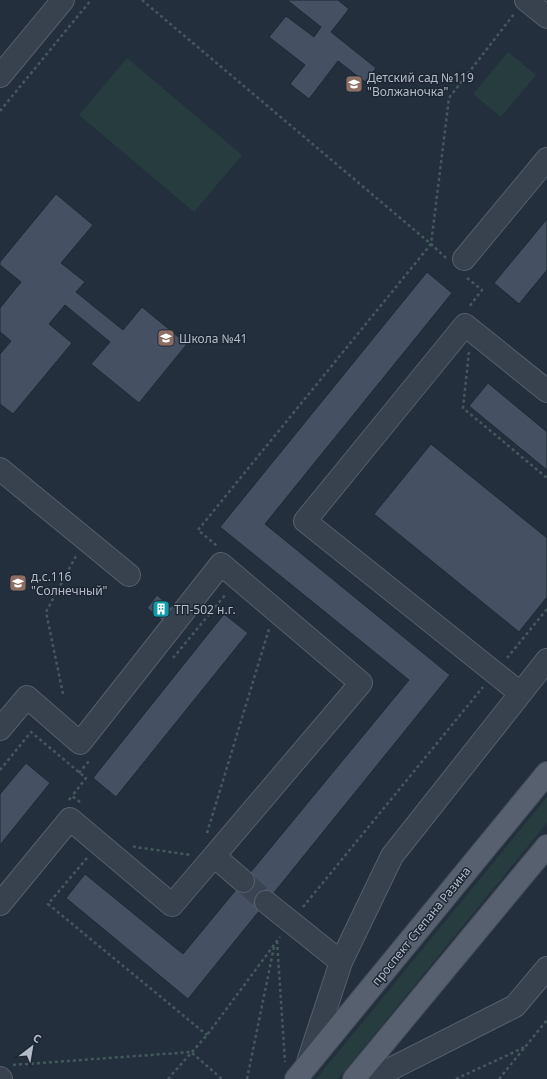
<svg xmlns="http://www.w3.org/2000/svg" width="547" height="1079" font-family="'Noto Sans',sans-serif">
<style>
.green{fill:#263c3f}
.building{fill:#455162;stroke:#1f2835}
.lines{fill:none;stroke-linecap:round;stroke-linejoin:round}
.minor-tunnel{stroke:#3a4453;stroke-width:22;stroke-dasharray:22 11;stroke-linecap:butt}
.minor-casing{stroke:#565f6c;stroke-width:24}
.major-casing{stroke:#414a57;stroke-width:24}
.path{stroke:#44595c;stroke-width:2.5;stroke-dasharray:3 3;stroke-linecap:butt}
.minor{stroke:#38414e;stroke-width:22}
.major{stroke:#56606e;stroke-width:22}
.labels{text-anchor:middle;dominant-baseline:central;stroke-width:3;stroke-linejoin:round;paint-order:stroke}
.poi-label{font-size:12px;fill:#b4bcc9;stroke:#1d2633;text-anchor:start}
.street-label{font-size:12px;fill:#b4bcc9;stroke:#1d2633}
</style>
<rect width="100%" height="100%" fill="#242f3e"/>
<path class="green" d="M508 52 536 75 501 117 473 94Z
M127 58 242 155 194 212 79 115Z
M547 797V823L338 1079H316Z"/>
<path class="building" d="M287 0H338L349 9 331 32 376 68 365 82 338 61 309 99 290 84 305 65 269 37 286 16 314 37 321 27Z
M56 194 93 225 61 263 85 282 76 292 123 330 142 307 187 344 139 403 91 364 110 342 65 305 49 324 72 343 13 414 0 404V354L11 341 0 332V308L21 282 0 265V262Z
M547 219V270L519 304 494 283Z
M427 272 452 293 265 524 450 675 188 999 66 898 85 874 183 954 409 680 220 527Z
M488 383 547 432V470L469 406Z
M431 444 547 538V597L519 632 374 514Z
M157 595 175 611 165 623 147 608Z
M224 614 248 633 116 797 93 778Z
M26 763 50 783 0 845V794Z"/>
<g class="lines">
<path class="minor-tunnel" d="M243 881 266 902"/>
<g class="minor-casing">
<path id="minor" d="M526 0 547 17
M0 76 63 0
M464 259 547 159
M0 469 129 575
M520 693 305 521 465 325 547 391
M0 729 27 697 80 743 221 564 361 683 214 856
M266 902 341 962
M0 904 70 819 172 905 214 856 243 881
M307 1065 341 962 392 856 547 660
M0 1078 1 1079
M371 1079 515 1006 547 968"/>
</g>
<g class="major-casing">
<path id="major" d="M296 1079 547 773
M354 1079 547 846"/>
</g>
<path class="path" d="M142 0 431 244 198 530 217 546
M0 111 91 0
M446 258 431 244 449 98 514 14
M467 278 482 290 469 307
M469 352 463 408 547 478
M173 658 226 594
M507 658 547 609
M63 694 46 612 76 556
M0 770 31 732 86 778 72 796
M79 773 89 761
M69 800 72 796 80 802
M207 833 269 629
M133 846 135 847 191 855
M87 858 48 904 207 1035
M303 907 483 687
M277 941 285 1062
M13 1065 191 1052 222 1079
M168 1079 207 1035 280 937
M247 1079 274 947
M456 1079 525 1047
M499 1079 547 1020"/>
<use href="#minor" class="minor"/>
<use href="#major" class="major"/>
</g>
<defs>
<g id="school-square" transform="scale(0.9)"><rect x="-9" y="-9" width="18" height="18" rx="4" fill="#8d6e63" stroke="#1d2633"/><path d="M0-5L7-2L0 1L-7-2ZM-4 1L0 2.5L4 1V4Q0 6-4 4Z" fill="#fff"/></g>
<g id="building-square" transform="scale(0.9)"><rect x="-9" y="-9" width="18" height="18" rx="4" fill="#0f9aa8" stroke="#1d2633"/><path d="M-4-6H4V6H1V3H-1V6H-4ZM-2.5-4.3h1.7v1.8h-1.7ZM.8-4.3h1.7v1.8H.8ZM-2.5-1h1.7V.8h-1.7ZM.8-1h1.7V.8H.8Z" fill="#fff"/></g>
</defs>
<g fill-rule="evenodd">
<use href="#school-square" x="354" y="84"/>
<use href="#school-square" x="166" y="338"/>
<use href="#school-square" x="18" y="583"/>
<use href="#building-square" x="161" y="609"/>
</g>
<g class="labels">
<g class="poi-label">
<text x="367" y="77">Детский сад №119<tspan x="367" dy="14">"Волжаночка"</tspan></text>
<text x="179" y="338">Школа №41</text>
<text x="31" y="576">д.с.116<tspan x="31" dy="14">"Солнечный"</tspan></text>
<text x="174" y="609">ТП-502 н.г.</text>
</g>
<g class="street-label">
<text transform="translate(421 926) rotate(-51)">проспект Степана Разина</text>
</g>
</g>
<g transform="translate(32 1047) rotate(31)" stroke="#1d2633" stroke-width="3" paint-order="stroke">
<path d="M0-3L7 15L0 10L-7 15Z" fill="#b4bcc9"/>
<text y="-6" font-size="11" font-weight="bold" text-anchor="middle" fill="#b4bcc9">С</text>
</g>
</svg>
